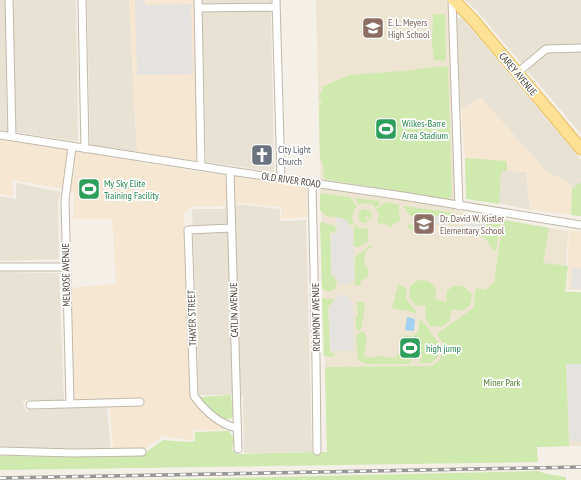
<svg xmlns="http://www.w3.org/2000/svg" width="581" height="480" font-family="'PT Sans Narrow',sans-serif">
<style>
.residential{fill:#e8e2d5}
.commercial{fill:#f6e7d2}
.education{fill:#ede5d1}
.green{fill:#cfe9af}
.parking{fill:#e5e3df}
.water{fill:#a2d1f2}
.lines{fill:none;stroke-linecap:round;stroke-linejoin:round}
.street-casing{stroke:#c0b8a9;stroke-width:9}
.primary-casing{stroke:#e7bf62;stroke-width:13}
.street{stroke:#fff;stroke-width:7}
.primary{stroke:#ffe195;stroke-width:11}
.rail-casing{stroke:#979797;stroke-width:3.5}
.rail{stroke:#fff;stroke-width:2;stroke-dasharray:6;stroke-linecap:butt}
.labels{text-anchor:middle;dominant-baseline:central;stroke-width:3.5;stroke-linejoin:round;paint-order:stroke}
.education-label{font-size:10px;fill:#785e54;stroke:#fff;text-anchor:start}
.street-label{font-size:10px;fill:#474036;stroke:#fff}
.leisure-label{font-size:10px;fill:#27864d;stroke:#fff;text-anchor:start}
.worship-label{font-size:10px;fill:#5b616d;stroke:#fff;text-anchor:start}
.park-label{font-size:10px;fill:#477b27;stroke:#fff}
</style>
<rect width="100%" height="100%" fill="#f4f0e7"/>
<path class="residential" d="M0 0H5L7 131 0 130Z
M13 0H76L78 142 16 132Z
M87 0H129L137 152 90 145Z
M202 0H271V3L202 4Z
M465 0H581V134L478 12Z
M271 11 274 172 206 162 202 12Z
M459 18H462L581 160V183L573 190 568 182 547 172 481 98 461 109 456 24 457 19Z
M506 170 526 172 530 210 498 203 500 171Z
M16 183 61 192 58 201 59 259 0 261V196L16 199Z
M226 203 280 209V221L306 220 312 452 244 453 243 395H199L192 211 193 209H224Z
M0 272 59 273 64 400H23L25 410 107 407 111 449 12 448 0 447Z"/>
<path class="commercial" d="M129 0H194L197 161 137 152Z
M481 98 547 172 568 182 573 190 571 215 530 210 526 172 506 170 465 159 461 109Z
M0 139 135 161 193 171 306 186 307 217 281 219V207L226 202 224 206 191 207 184 213 190 391 193 401 199 409 207 417 226 430H194L193 439 186 440 163 436 146 448 113 449 109 401 74 402 69 288 116 284 112 219H73L74 191 13 180V196L0 194Z
M569 230 581 231V290H567Z"/>
<path class="education" d="M316 0H445L449 8V16L455 211 568 231 565 291 581 292V446L327 452Z"/>
<path class="green" d="M433 14H445L446 58 444 61 434 60 433 49H432Z
M448 66 452 196 447 199 324 179 323 164 320 158 319 108 322 100H319V93H322V87L349 75 415 70 417 69Z
M465 158 507 161V171H501L499 204 466 199Z
M581 182V216L571 215 572 189Z
M320 193 350 197 357 207 354 209 352 219 354 222 350 226C346 223 342 219 338 218 330 215 328 219 320 210Z
M354 198 379 201 380 204 375 208 372 204 362 203 359 205Z
M385 202 399 205V215L401 219 389 228 387 224 377 223 379 213 376 210Z
M404 206 455 213C455 219 454 223 449 225L446 223 448 218C440 217 423 213 417 214 412 216 413 217 408 214L406 208H403Z
M363 209 369 210 372 214 370 220 366 215 365 216 368 222 367 223 362 222 358 218 359 212Z
M462 215 498 220 500 223 496 250 494 251 484 237 473 236 475 232 486 225 466 221 463 219Z
M503 220 549 228 543 263 568 266 565 292H581V364L566 365 569 446 537 447 538 462 0 470V456L78 457 141 456 163 440 187 442 195 441V432L229 431 234 439 232 449 234 452 238 454 363 451 327 452 325 367 432 366 440 359 444 345 438 336V333L473 308 476 288 485 290 494 283Z
M322 222 334 226 336 229 334 233 330 232 331 274 336 280 337 284 335 289 329 292 322 289 320 223Z
M356 224 358 228 368 229V241L359 247 354 246V226Z
M408 224 434 228V232L428 231 422 236 416 235 411 229 407 228Z
M371 245 372 247 365 252 364 264 369 270 368 276 361 281 360 286 355 285V257Z
M419 280 429 281 436 289 435 299 446 302 447 291 455 285 465 287 472 295 470 306 461 311 452 309 449 321 441 327 430 326 425 316 426 306 415 305 409 296 410 286Z
M398 285 404 287 407 290 406 298 417 313 392 308Z
M322 298 333 299 334 300 328 307 330 354 333 352 335 353 332 357 324 356Z
M359 302H363L365 306 361 329 358 331 356 329V316L358 315 357 303Z
M416 314 430 330 423 335 429 331 441 345 438 357 431 363H418L417 362H420V359L423 357 421 354 417 353 413 356 412 361 409 364H366L358 360 356 335 363 331 367 337 364 356 375 358 376 356 394 358 395 357H397V355L402 351 404 335 413 336 418 332 420 319Z
M231 395 233 416 230 419C217 421 207 405 199 397Z
M539 471 546 474 566 477V480H140Z"/>
<path class="parking" d="M135 0H145V5L191 4 193 74 137 75Z
M418 214 447 219 444 225 411 219Z
M336 217 342 218 346 220 351 226 353 233 354 279 347 284 338 283V280L332 274 331 234 337 233Z
M464 220 487 224 485 231H476L473 236 462 234Z
M572 267 581 269V289H571Z
M346 294 353 303 354 351H331L329 307 340 295Z
M566 364H581V441H570Z"/>
<path class="water" d="M407 317 415 319 414 331 405 330Z"/>
<g class="lines">
<g class="street-casing">
<path id="street" d="M9 0 12 137
M82 0 85 149
M198 0 201 166
M276 0 281 178
M452 0 459 206
M198 8 276 7
M517 73 546 49 581 48
M0 135 230 171 403 196 581 225
M230 171 238 449
M312 183 316 361 317 451
M232 228 188 230 194 396C205 411 218 424 237 428
M0 267H66
M70 404 65 200 72 147
M30 405 140 402
M0 451 73 453 142 452"/>
</g>
<g class="primary-casing">
<path id="primary" d="M454 0 474 21 581 149"/>
</g>
<use href="#street" class="street"/>
<use href="#primary" class="primary"/>
<g class="rail-casing">
<path id="rail" d="M0 478 581 467"/>
</g>
<use href="#rail" class="rail"/>
</g>
<defs>
<g id="school-square" transform="scale(1.15)"><rect x="-9" y="-9" width="18" height="18" rx="4" fill="#8d6e63" stroke="#fff"/><path d="M0-5L7-2L0 1L-7-2ZM-4 1L0 2.5L4 1V4Q0 6-4 4Z" fill="#fff"/></g>
<g id="stadium-square" transform="scale(1.15)"><rect x="-9" y="-9" width="18" height="18" rx="4" fill="#2e9e5b" stroke="#fff"/><path d="M0-5a6.5 5 0 1 0 0 10a6.5 5 0 1 0 0-10ZM-3.5-1.8h7v3.6h-7Z" fill="#fff"/></g>
<g id="church-square" transform="scale(1.15)"><rect x="-9" y="-9" width="18" height="18" rx="4" fill="#6b7280" stroke="#fff"/><path d="M-1.2-6h2.4v3.5h3.3v2.4h-3.3V6h-2.4V-.1h-3.3v-2.4h3.3Z" fill="#fff"/></g>
</defs>
<g fill-rule="evenodd">
<use href="#school-square" x="373" y="28"/>
<use href="#stadium-square" x="386" y="129"/>
<use href="#church-square" x="262" y="155"/>
<use href="#stadium-square" x="89" y="189"/>
<use href="#school-square" x="424" y="224"/>
<use href="#stadium-square" x="410" y="348"/>
</g>
<g class="labels">
<g class="education-label">
<text x="388" y="22">E. L. Meyers<tspan x="388" dy="12">High School</tspan></text>
<text x="440" y="218">Dr. David W. Kistler<tspan x="440" dy="12">Elementary School</tspan></text>
</g>
<g class="street-label">
<text transform="translate(518 74) rotate(50)">CAREY AVENUE</text>
<text transform="translate(291 180) rotate(8)">OLD RIVER ROAD</text>
<text transform="translate(66 275) rotate(-91)">MELROSE AVENUE</text>
<text transform="translate(234 310) rotate(-91)">CATLIN AVENUE</text>
<text transform="translate(316 317) rotate(-91)">RICHMONT AVENUE</text>
<text transform="translate(192 318) rotate(-92)">THAYER STREET</text>
</g>
<g class="leisure-label">
<text x="402" y="123">Wilkes-Barre<tspan x="402" dy="12">Area Stadium</tspan></text>
<text x="104" y="183">My Sky Elite<tspan x="104" dy="12">Training Facility</tspan></text>
<text x="426" y="348">high jump</text>
</g>
<g class="worship-label">
<text x="278" y="149">City Light<tspan x="278" dy="12">Church</tspan></text>
</g>
<g class="park-label">
<text x="502" y="382">Miner Park</text>
</g>
</g>
</svg>
